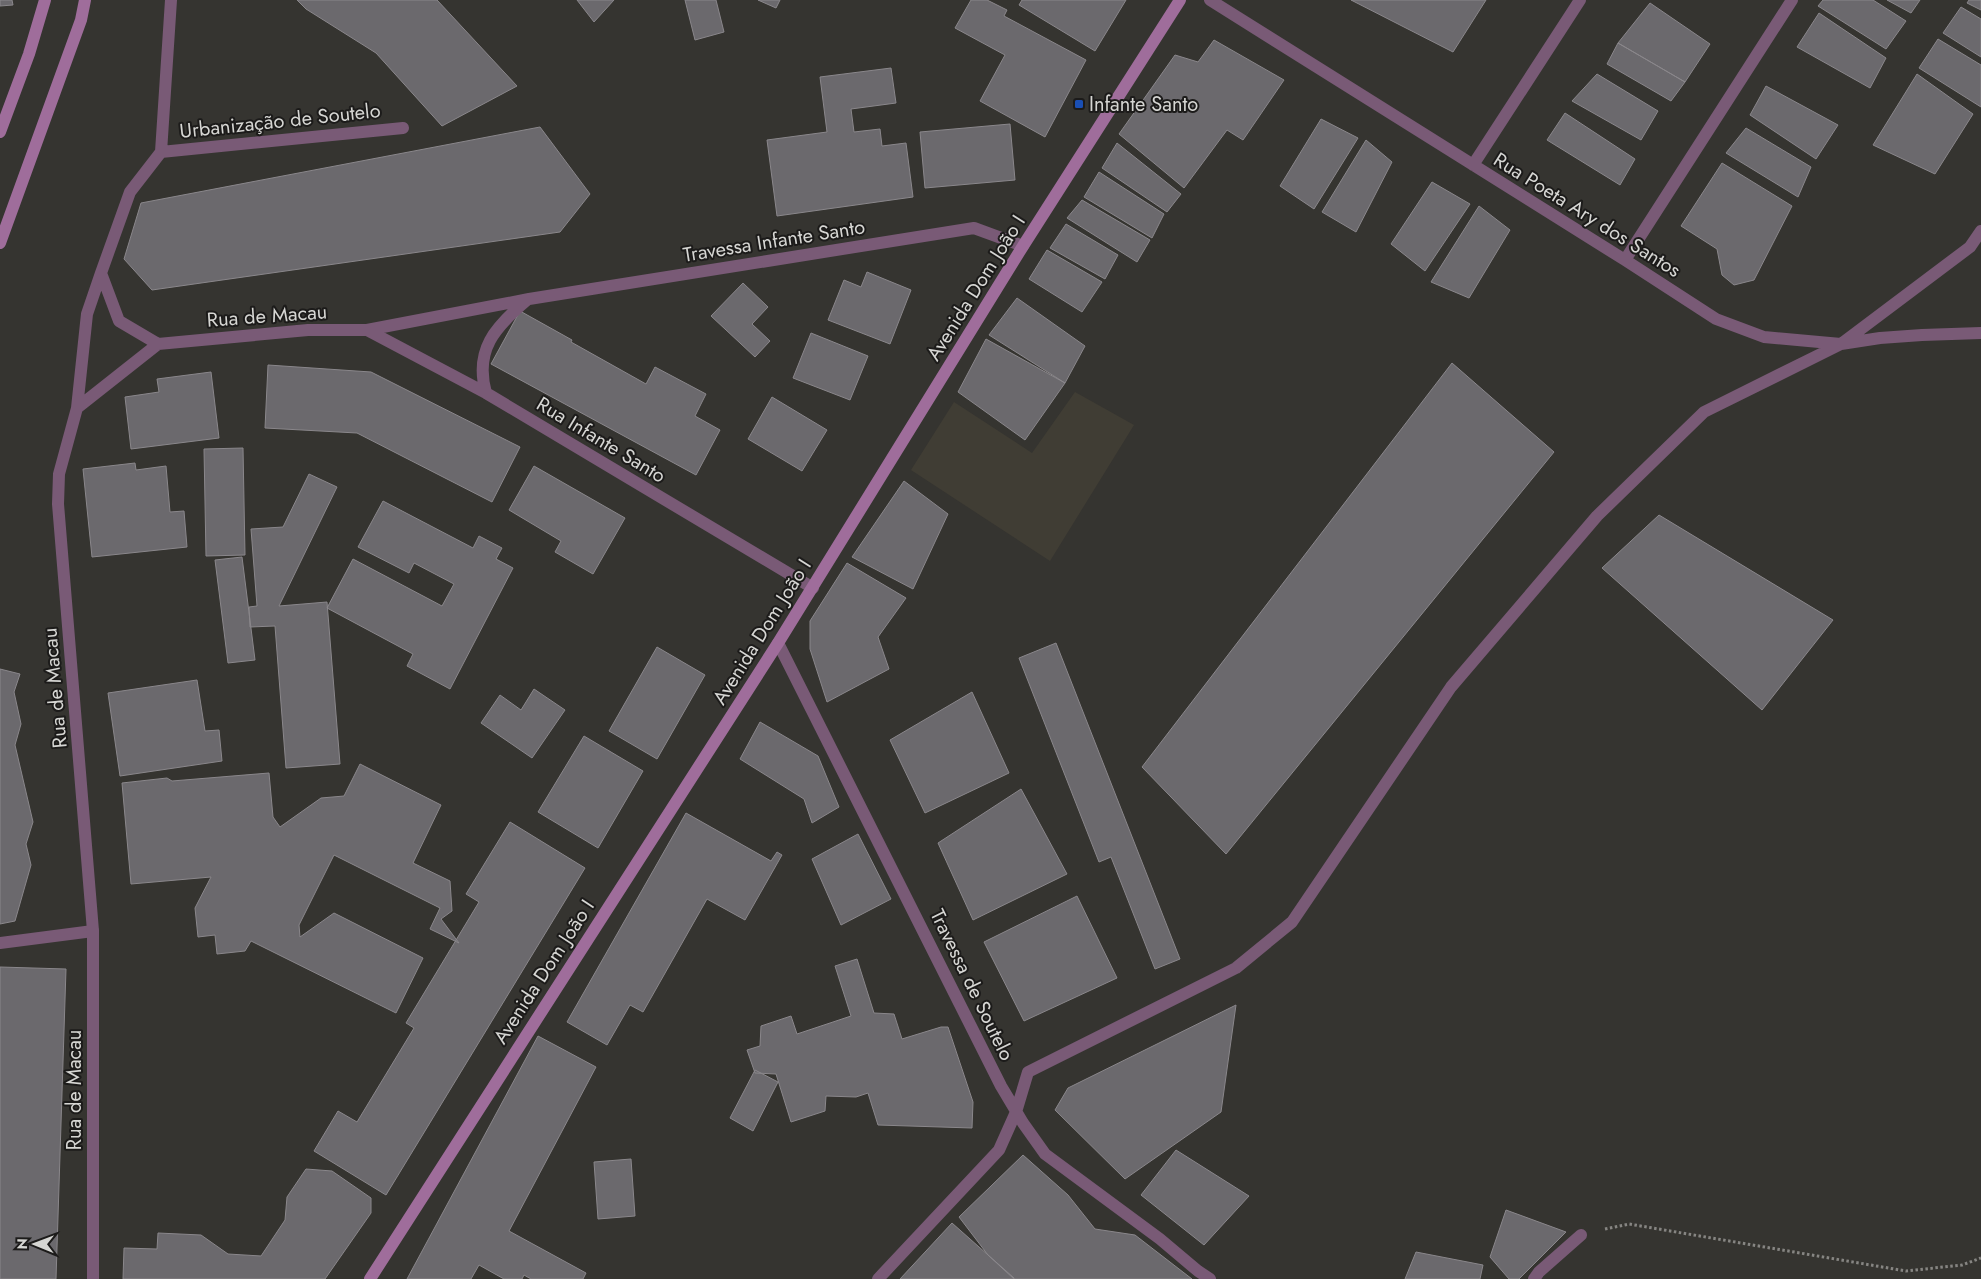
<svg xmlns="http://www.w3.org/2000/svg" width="1981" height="1279" font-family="Jost,sans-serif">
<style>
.built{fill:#403d34}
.building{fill:#6b696d;stroke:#8a878b}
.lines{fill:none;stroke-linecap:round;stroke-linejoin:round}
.path{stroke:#868582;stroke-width:3;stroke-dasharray:2.5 2.5;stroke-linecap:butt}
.lane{stroke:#795a76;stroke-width:12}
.street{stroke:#795a76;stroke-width:12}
.secondary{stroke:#9f6d9b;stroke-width:12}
.transit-dot{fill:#1a4fb4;stroke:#1c1b1a;stroke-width:2}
.labels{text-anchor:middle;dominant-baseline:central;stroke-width:4;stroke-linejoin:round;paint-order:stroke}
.poi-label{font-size:20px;fill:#d6d6d3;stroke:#1c1b1a;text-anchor:start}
.street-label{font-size:20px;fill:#d6d6d3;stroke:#1c1b1a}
</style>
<rect width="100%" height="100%" fill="#353430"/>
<path class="built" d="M1075 392 1134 425 1050 561 911 470 954 402 1032 453Z"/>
<path class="building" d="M0 0H12L13 5 0 6Z
M297 0H437L517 86 442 126 376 53 306 9Z
M577 0H614L594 22Z
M685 0H716L724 32 695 40Z
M758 0H780L776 8Z
M971 0H987L1007 10 1004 16 1086 60 1045 137 980 101 1005 55 955 28Z
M1022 0H1126L1095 51 1019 5Z
M1351 0H1486L1453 52Z
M1823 0H1873L1906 21 1886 49 1818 6Z
M1887 0H1920L1911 13Z
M1969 0H1981V10L1967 3Z
M1650 3 1710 44 1685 82 1618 43Z
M1961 7 1981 19V57L1943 33Z
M1819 13 1886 58 1870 88 1797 47Z
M1938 39 1981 65V107L1919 68Z
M1214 40 1284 80 1243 140 1227 130 1184 188 1119 134 1175 55 1198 62Z
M1618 43 1685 82 1671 101 1607 64Z
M891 68 896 103 851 109 854 132 880 129 882 146 906 143 913 197 777 216 767 140 827 132 820 77Z
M1597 74 1658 111 1641 140 1572 101Z
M1917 74 1973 114 1935 174 1873 145Z
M1766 86 1838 125 1816 159 1750 115Z
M1565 113 1635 159 1620 185 1547 140Z
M1321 119 1358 138 1314 209 1280 186Z
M1010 124 1015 180 925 188 920 132Z
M540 127 590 194 560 232 152 290 124 259 141 203Z
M1746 128 1811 167 1798 197 1726 153Z
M1366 140 1392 162 1356 232 1322 212Z
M1117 143 1181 194 1167 212 1102 168Z
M1722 163 1792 206 1754 280 1734 285 1722 275 1717 249 1681 226Z
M1099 172 1164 214 1152 238 1084 197Z
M1432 182 1470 204 1425 271 1391 244Z
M1082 200 1150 240 1137 262 1067 218Z
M1479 206 1510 230 1469 298 1431 282Z
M1066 224 1118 255 1105 279 1050 248Z
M1047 250 1102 282 1082 312 1029 279Z
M867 272 911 290 890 344 828 320 844 280 861 287Z
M743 283 768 307 752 324 770 341 755 357 711 316Z
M1017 298 1085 346 1065 383 989 335Z
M520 311 572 340 571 342 646 384 655 367 706 394 695 416 720 430 696 475 491 364Z
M811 333 868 356 850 400 793 378Z
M986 339 1065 383 1025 440 958 392Z
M1452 363 1554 452 1226 854 1142 767Z
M268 365 371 372 520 447 492 502 357 433 265 428Z
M211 372 219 438 131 449 125 397 159 392 157 379Z
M772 397 827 430 802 471 748 439Z
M243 448 245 555 206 556 204 449Z
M135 463 136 470 166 466 170 512 184 511 187 547 92 557 83 469Z
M534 466 625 518 593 574 555 552 561 541 509 510Z
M309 474 337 487 279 606 327 602 340 764 286 768 275 626 250 627 249 607 257 606 251 529 283 527Z
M904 481 948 514 913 589 852 557Z
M383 501 473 548 479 536 502 548 496 559 513 568 450 689 407 666 413 654 327 608 353 559 442 606 454 584 414 563 409 573 358 547Z
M1659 515 1833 620 1762 710 1602 568Z
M242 557 255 660 228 663 215 560Z
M847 563 906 598 878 637 889 669 827 702 810 649V621Z
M1056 643 1180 959 1155 969 1111 857 1099 862 1019 658Z
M657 647 705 675 657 759 609 731Z
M0 669 20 674 14 692 21 724 15 745 33 822 26 844 31 865 15 921 0 924Z
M197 680 205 731 219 730 222 761 120 776 108 693Z
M534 689 565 710 532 758 481 723 500 695 521 710Z
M972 692 1009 773 925 813 890 740Z
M760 722 818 756 839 807 812 823 804 799 740 759Z
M584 736 643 771 598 848 538 812Z
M360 764 441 805 413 863 450 881 452 911 441 919 459 943 430 929 440 908 334 855 299 925 300 937 334 913 423 958 396 1013 251 941 245 951 217 954 215 935 198 937 195 908 211 877 131 884 122 783 167 778 172 781 269 773 273 817 280 827 321 798 344 796Z
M1021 789 1067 874 973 920 938 843Z
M686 813 771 861 777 852 782 855 745 920 707 899 643 1012 630 1005 607 1045 567 1022Z
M510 822 585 868 386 1195 314 1151 338 1111 357 1122 414 1028 406 1023 479 902 466 894Z
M858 834 891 899 841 925 812 859Z
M1077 896 1117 978 1024 1021 984 942Z
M857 959 874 1013 894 1014 902 1039 941 1027H948L973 1102 972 1128 878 1125 868 1093 856 1097 826 1096 825 1111 791 1122 776 1074 755 1073 747 1050 760 1046 761 1026 791 1016 797 1034 851 1016 835 966Z
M0 967 66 969 56 1279H0Z
M1236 1005 1221 1112 1125 1179 1055 1110 1068 1088Z
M538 1036 596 1067 509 1231 586 1273 583 1279H531L524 1275 522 1279H504L479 1265 471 1279H407Z
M755 1070 778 1082 753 1131 730 1118Z
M1176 1150 1249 1196 1204 1245 1141 1195Z
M1023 1155 1068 1195 1095 1229 1135 1235 1192 1279H1014L988 1255 959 1217Z
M631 1159 635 1216 598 1219 594 1162Z
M306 1169 332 1171 371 1198V1213L325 1279H123L124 1248 157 1249 158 1233 201 1235 228 1254 261 1256 285 1220 287 1197Z
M1506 1210 1566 1232 1519 1279H1509L1490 1257Z
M952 1223 1014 1278V1279H900Z
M1416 1252 1483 1265 1480 1279H1405Z"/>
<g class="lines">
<path class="path" d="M1605 1229 1629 1224 1906 1271 1962 1265 1981 1258"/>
<path class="lane" d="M0 943 93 931"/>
<path class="street" d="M1210 0 1625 260 1716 319 1764 337 1841 344 1880 338 1922 335 1981 333
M161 152 403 128
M1473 165 1580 0
M1625 260 1792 0
M101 273 119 321 158 344
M367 330 486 393 813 588
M486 393C474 350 495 327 527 300
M77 408 87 314 101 273 130 192 161 152 171 0
M778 643 1001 1086 1023 1123 1045 1154 1160 1239 1198 1271 1210 1279
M93 1279V931L58 504 59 474 77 408 158 344 308 330H367L529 299 974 228 1023 246
M878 1279 999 1150 1016 1112 1028 1072 1236 968 1292 922 1451 687 1597 516 1704 412 1841 344 1970 247 1981 231
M1534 1279 1539 1272 1581 1235"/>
<path class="secondary" d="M0 132 29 54 45 0
M0 243 81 20 85 0
M370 1279 778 643 1023 246 1180 0"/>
</g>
<rect class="transit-dot" x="1074" y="99" width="10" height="10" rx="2.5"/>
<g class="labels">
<g class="poi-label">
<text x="1089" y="104">Infante Santo</text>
</g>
<g class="street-label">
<text transform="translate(280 121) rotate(-6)">Urbanização de Soutelo</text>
<text transform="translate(1587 215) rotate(32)">Rua Poeta Ary dos Santos</text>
<text transform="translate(774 241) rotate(-9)">Travessa Infante Santo</text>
<text transform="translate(976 288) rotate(-58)">Avenida Dom João I</text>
<text transform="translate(267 316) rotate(-4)">Rua de Macau</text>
<text transform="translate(601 440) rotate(31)">Rua Infante Santo</text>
<text transform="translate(762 632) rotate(-58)">Avenida Dom João I</text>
<text transform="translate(55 688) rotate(-95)">Rua de Macau</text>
<text transform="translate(544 972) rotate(-57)">Avenida Dom João I</text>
<text transform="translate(972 985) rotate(64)">Travessa de Soutelo</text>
<text transform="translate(74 1090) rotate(-90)">Rua de Macau</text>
</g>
</g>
<g transform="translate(35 1244) rotate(271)" stroke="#1c1b1a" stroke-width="4" paint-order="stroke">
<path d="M0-4L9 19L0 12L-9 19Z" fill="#d6d6d3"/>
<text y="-8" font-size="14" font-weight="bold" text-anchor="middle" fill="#d6d6d3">N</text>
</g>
</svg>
